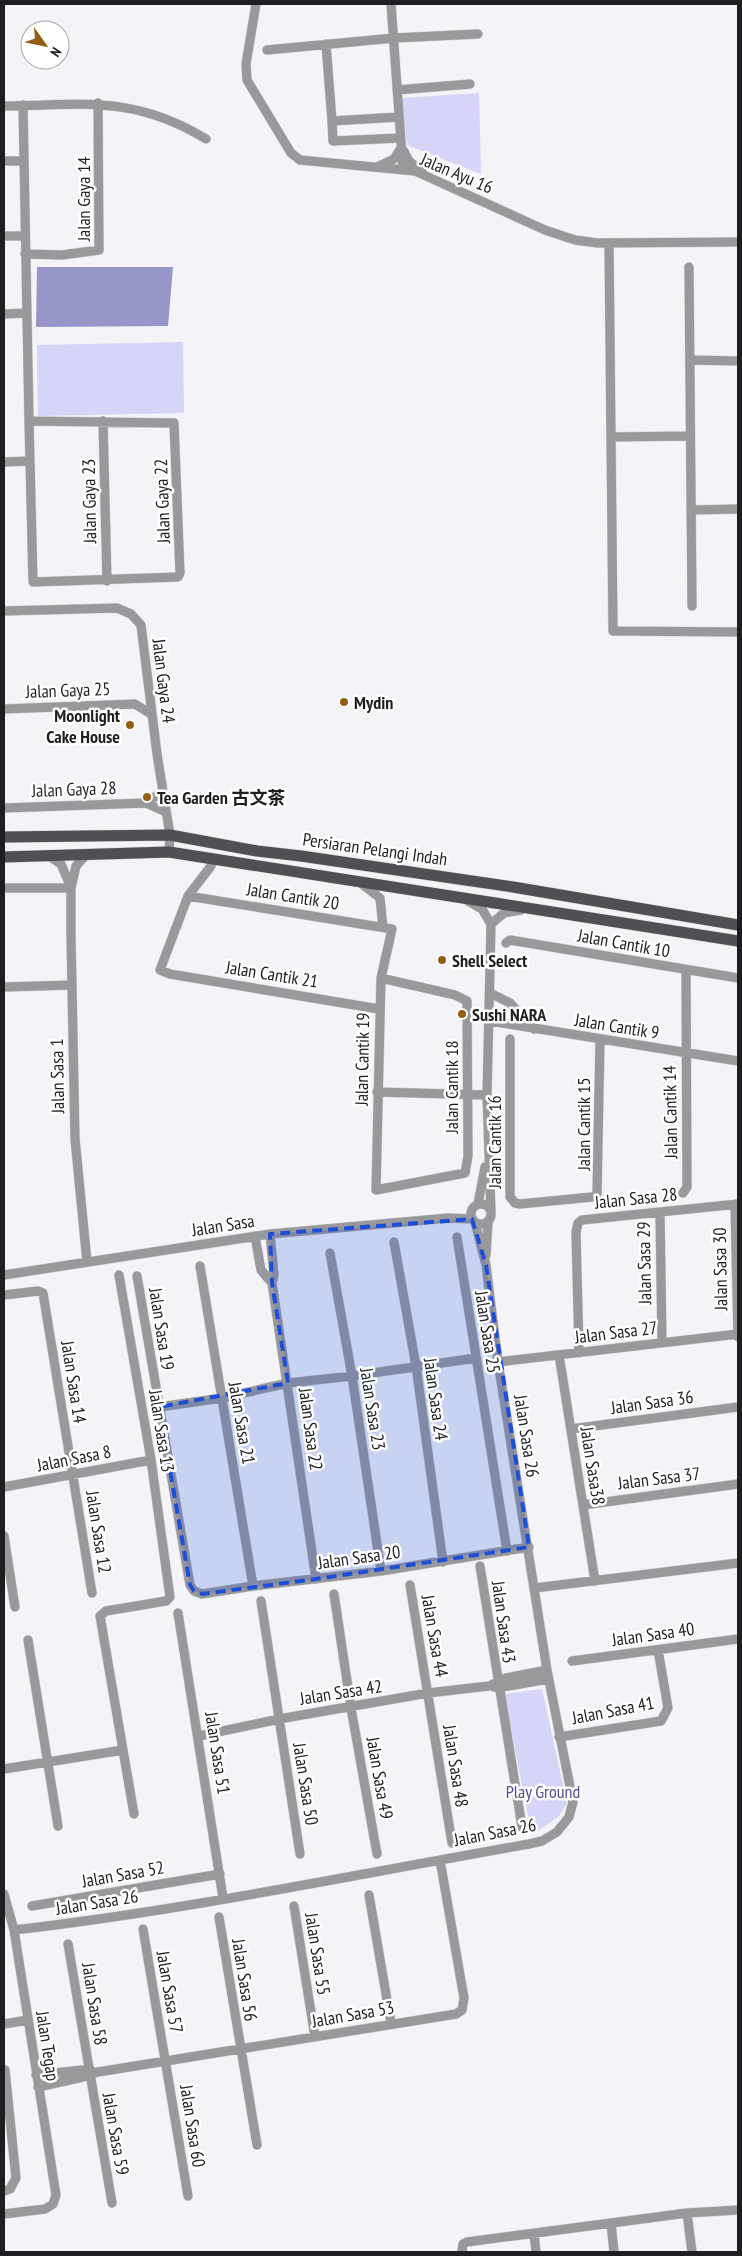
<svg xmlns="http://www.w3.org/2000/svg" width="742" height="2256" font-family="'PT Sans Narrow','Noto Sans SC',sans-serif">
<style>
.green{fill:#d4d5f7}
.water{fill:#9696c8}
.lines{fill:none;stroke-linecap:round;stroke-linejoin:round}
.minor-casing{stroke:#d1d1d5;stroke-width:10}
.major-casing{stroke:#d1d1d5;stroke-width:12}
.minor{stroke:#99999b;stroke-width:9}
.major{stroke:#505054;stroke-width:11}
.marked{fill:#1d4ed8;fill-opacity:0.2;stroke:#1d4ed8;stroke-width:4;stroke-dasharray:10 6;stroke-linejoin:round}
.poi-dot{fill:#935d14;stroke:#fff;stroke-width:2}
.labels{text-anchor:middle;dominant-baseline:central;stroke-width:5;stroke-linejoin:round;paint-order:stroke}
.street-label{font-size:18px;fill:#1e1e20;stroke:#fff}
.poi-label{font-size:18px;font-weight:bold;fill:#1e1e20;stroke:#fff;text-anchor:start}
.park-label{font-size:18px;fill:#514d8d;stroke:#fff}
</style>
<rect width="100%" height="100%" fill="#f3f3f8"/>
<path class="green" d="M479 93 481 174 407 145 402 98Z
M183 342 184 413 38 416 37 345Z
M542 1689 567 1803 559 1816 532 1835 504 1694Z"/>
<path class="water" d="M37 267H173L168 326 36 327Z"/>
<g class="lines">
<g class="minor-casing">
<path id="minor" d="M256 4 246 64 247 80 291 153 300 160 415 171 545 230 575 240 598 243 738 242
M391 4 403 169
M326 44 332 121
M267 50 394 38 478 34
M397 90 470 84
M23 105 29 421 33 582 178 577 180 573 174 423 29 421
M4 106C83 105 134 95 206 139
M399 117 332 121 333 141 401 138
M403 150 409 161 422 172
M4 161H22
M379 166 394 159 401 148
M4 236H24
M609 243 613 631 738 632
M25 254 62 255 99 250 98 103
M689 267 692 606
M4 314 26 313
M690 360 738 361
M103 421 107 581
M611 437 690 436
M4 462 30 461
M691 510 738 509
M4 611 117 608 131 614 141 625 157 754 170 835 169 852
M4 709 135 704 151 714
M146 803 162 792
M4 808 146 803 166 812
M49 856 61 864 70 885
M85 856 76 866 71 888V936L75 1139 87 1262
M212 859 211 866 188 896 160 970 170 974 379 1009
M362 884 380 898 383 927
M4 888H71
M188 896 392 929 381 978 376 1190 465 1173 468 1156 467 1001 455 995 381 978
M468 901 482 909 491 924 487 1095 491 1212
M491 924 504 913 521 910
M506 943 510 940 738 978
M4 987 72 985
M490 993 510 1003 534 1029
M490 1021 738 1061
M510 1039V1197L515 1203 520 1204 592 1197 597 1194 600 1040
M377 1092 487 1095
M683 1193 687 1187 686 970
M471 1214a10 10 0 1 1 20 0a10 10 0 1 1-20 0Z
M478 1204 485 1167
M735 1204 738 1337
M660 1212 662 1343
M270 1234 274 1275 272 1283 316 1579
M255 1236 261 1270 272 1283
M457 1237 507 1551
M394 1242 416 1366 443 1562
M330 1253 352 1376 381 1571
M486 1255 488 1222
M200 1266 253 1586
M4 1275 270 1234 448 1218 472 1219
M119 1275 151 1460 170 1597 166 1601 106 1611 100 1616 123 1750
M137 1276 190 1585 194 1591 202 1594 253 1586 381 1571 529 1547
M4 1295 38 1291 43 1293 92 1593
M579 1353 576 1232 578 1223 582 1220 738 1204
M559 1355 595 1581
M498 1362 738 1334
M159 1407 222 1398 288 1383 352 1376 476 1358
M571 1429 738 1407
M4 1487 151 1460
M583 1505 738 1484
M4 1536 15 1607
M480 1566 522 1827
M410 1585 452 1843
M535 1588 738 1563
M334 1594 351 1708 377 1854
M261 1601 300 1854
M178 1613 223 1898
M28 1640 58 1826
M572 1661 738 1639
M494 1687H503L548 1679
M199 1736 279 1719 428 1693 489 1686 506 1678 547 1670
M559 1737 661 1721 668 1708 658 1650
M4 1769 123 1750 134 1814
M4 1894 14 1930 56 2195 53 2204 45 2209 4 2214
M369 1895 391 2023
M32 1906 220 1874
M294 1906 315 2037
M219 1917 257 2145
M143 1929 188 2196
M14 1930C187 1910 358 1874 529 1844L542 1841 557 1832 569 1817 573 1802 547 1670 498 1362 486 1265 475 1222
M68 1944 112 2203
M4 2024 28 2020
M36 2075 82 2070 92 2071
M38 2087 83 2077 98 2072 456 2014 462 2010 464 1998 440 1860
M4 2191 10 2189 16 2178 5 2070
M687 2213 692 2252
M611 2223 614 2252
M534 2234 536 2252
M462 2252 463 2244 467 2242 687 2213 738 2210"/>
</g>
<g class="major-casing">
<path id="major" d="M4 837 170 835 257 851 301 856 513 887 738 925
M4 857 169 852 738 941"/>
</g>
<use href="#minor" class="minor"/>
<use href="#major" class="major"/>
</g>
<path class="marked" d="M472 1219 486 1265 529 1547 316 1579 202 1594 194 1591 190 1585 159 1407 288 1383 272 1283 270 1234Z"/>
<g class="poi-dot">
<circle cx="344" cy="702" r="5"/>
<circle cx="130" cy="725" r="5"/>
<circle cx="147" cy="797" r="5"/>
<circle cx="442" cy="960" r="5"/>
<circle cx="462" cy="1014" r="5"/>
</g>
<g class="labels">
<g class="street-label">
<text transform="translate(457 173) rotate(23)">Jalan Ayu 16</text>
<text transform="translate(83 199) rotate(-90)">Jalan Gaya 14</text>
<text transform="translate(89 501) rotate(-91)">Jalan Gaya 23</text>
<text transform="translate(162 501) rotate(-92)">Jalan Gaya 22</text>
<text transform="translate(164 681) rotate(83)">Jalan Gaya 24</text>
<text transform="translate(68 690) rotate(-2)">Jalan Gaya 25</text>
<text transform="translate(74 789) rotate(-2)">Jalan Gaya 28</text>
<text transform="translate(375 849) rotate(8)">Persiaran Pelangi Indah</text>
<text transform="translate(293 896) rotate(9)">Jalan Cantik 20</text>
<text transform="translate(624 943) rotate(10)">Jalan Cantik 10</text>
<text transform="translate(272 974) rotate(9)">Jalan Cantik 21</text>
<text transform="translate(617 1026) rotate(9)">Jalan Cantik 9</text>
<text transform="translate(362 1059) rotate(-89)">Jalan Cantik 19</text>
<text transform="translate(57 1076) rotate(-91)">Jalan Sasa 1</text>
<text transform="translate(451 1087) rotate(-90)">Jalan Cantik 18</text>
<text transform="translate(670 1112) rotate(-91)">Jalan Cantik 14</text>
<text transform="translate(583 1124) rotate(-90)">Jalan Cantik 15</text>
<text transform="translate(494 1142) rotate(-90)">Jalan Cantik 16</text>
<text transform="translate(636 1198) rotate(-6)">Jalan Sasa 28</text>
<text transform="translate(223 1225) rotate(-9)">Jalan Sasa</text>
<text transform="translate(644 1263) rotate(-91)">Jalan Sasa 29</text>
<text transform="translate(720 1269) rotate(-91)">Jalan Sasa 30</text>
<text transform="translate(162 1329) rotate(81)">Jalan Sasa 19</text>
<text transform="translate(488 1332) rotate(81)">Jalan Sasa 25</text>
<text transform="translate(616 1332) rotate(-7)">Jalan Sasa 27</text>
<text transform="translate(74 1382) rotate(81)">Jalan Sasa 14</text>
<text transform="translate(436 1399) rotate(82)">Jalan Sasa 24</text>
<text transform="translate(652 1402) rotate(-8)">Jalan Sasa 36</text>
<text transform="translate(373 1409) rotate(81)">Jalan Sasa 23</text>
<text transform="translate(242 1423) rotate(80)">Jalan Sasa 21</text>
<text transform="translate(311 1429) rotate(82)">Jalan Sasa 22</text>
<text transform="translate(162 1431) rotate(81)">Jalan Sasa 13</text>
<text transform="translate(527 1436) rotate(81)">Jalan Sasa 26</text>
<text transform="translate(74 1458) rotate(-11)">Jalan Sasa 8</text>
<text transform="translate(593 1466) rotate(81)">Jalan Sasa38</text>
<text transform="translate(659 1478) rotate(-7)">Jalan Sasa 37</text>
<text transform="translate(99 1532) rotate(81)">Jalan Sasa 12</text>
<text transform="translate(359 1557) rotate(-8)">Jalan Sasa 20</text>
<text transform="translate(504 1622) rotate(82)">Jalan Sasa 43</text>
<text transform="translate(653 1634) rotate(-8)">Jalan Sasa 40</text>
<text transform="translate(435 1636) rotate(80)">Jalan Sasa 44</text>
<text transform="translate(341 1692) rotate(-9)">Jalan Sasa 42</text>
<text transform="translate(613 1710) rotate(-11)">Jalan Sasa 41</text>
<text transform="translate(218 1753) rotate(81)">Jalan Sasa 51</text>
<text transform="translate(456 1766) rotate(81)">Jalan Sasa 48</text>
<text transform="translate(380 1778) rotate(80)">Jalan Sasa 49</text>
<text transform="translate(306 1784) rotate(81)">Jalan Sasa 50</text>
<text transform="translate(495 1832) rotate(-11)">Jalan Sasa 26</text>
<text transform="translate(123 1874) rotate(-10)">Jalan Sasa 52</text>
<text transform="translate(97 1902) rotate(-9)">Jalan Sasa 26</text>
<text transform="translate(318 1954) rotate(81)">Jalan Sasa 55</text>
<text transform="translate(245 1980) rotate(81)">Jalan Sasa 56</text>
<text transform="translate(170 1992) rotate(80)">Jalan Sasa 57</text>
<text transform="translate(95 2004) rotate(81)">Jalan Sasa 58</text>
<text transform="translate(353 2014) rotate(-10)">Jalan Sasa 53</text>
<text transform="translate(48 2046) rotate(81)">Jalan Tegap</text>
<text transform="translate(193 2126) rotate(81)">Jalan Sasa 60</text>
<text transform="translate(116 2134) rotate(80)">Jalan Sasa 59</text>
</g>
<g class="poi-label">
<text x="354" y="702">Mydin</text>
<text x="120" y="715" text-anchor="end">Moonlight<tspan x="120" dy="21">Cake House</tspan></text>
<text x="157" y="797">Tea Garden 古文茶</text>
<text x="452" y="960">Shell Select</text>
<text x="472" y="1014">Sushi NARA</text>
</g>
<g class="park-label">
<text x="543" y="1791">Play Ground</text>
</g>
</g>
<rect width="742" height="2256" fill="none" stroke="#1e1e20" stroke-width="10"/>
<g transform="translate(45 45) rotate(123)"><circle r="24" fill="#ffffff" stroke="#a5a5a6"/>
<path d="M0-4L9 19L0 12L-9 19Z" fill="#935d14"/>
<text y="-8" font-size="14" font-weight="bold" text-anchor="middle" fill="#1e1e20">N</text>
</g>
</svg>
